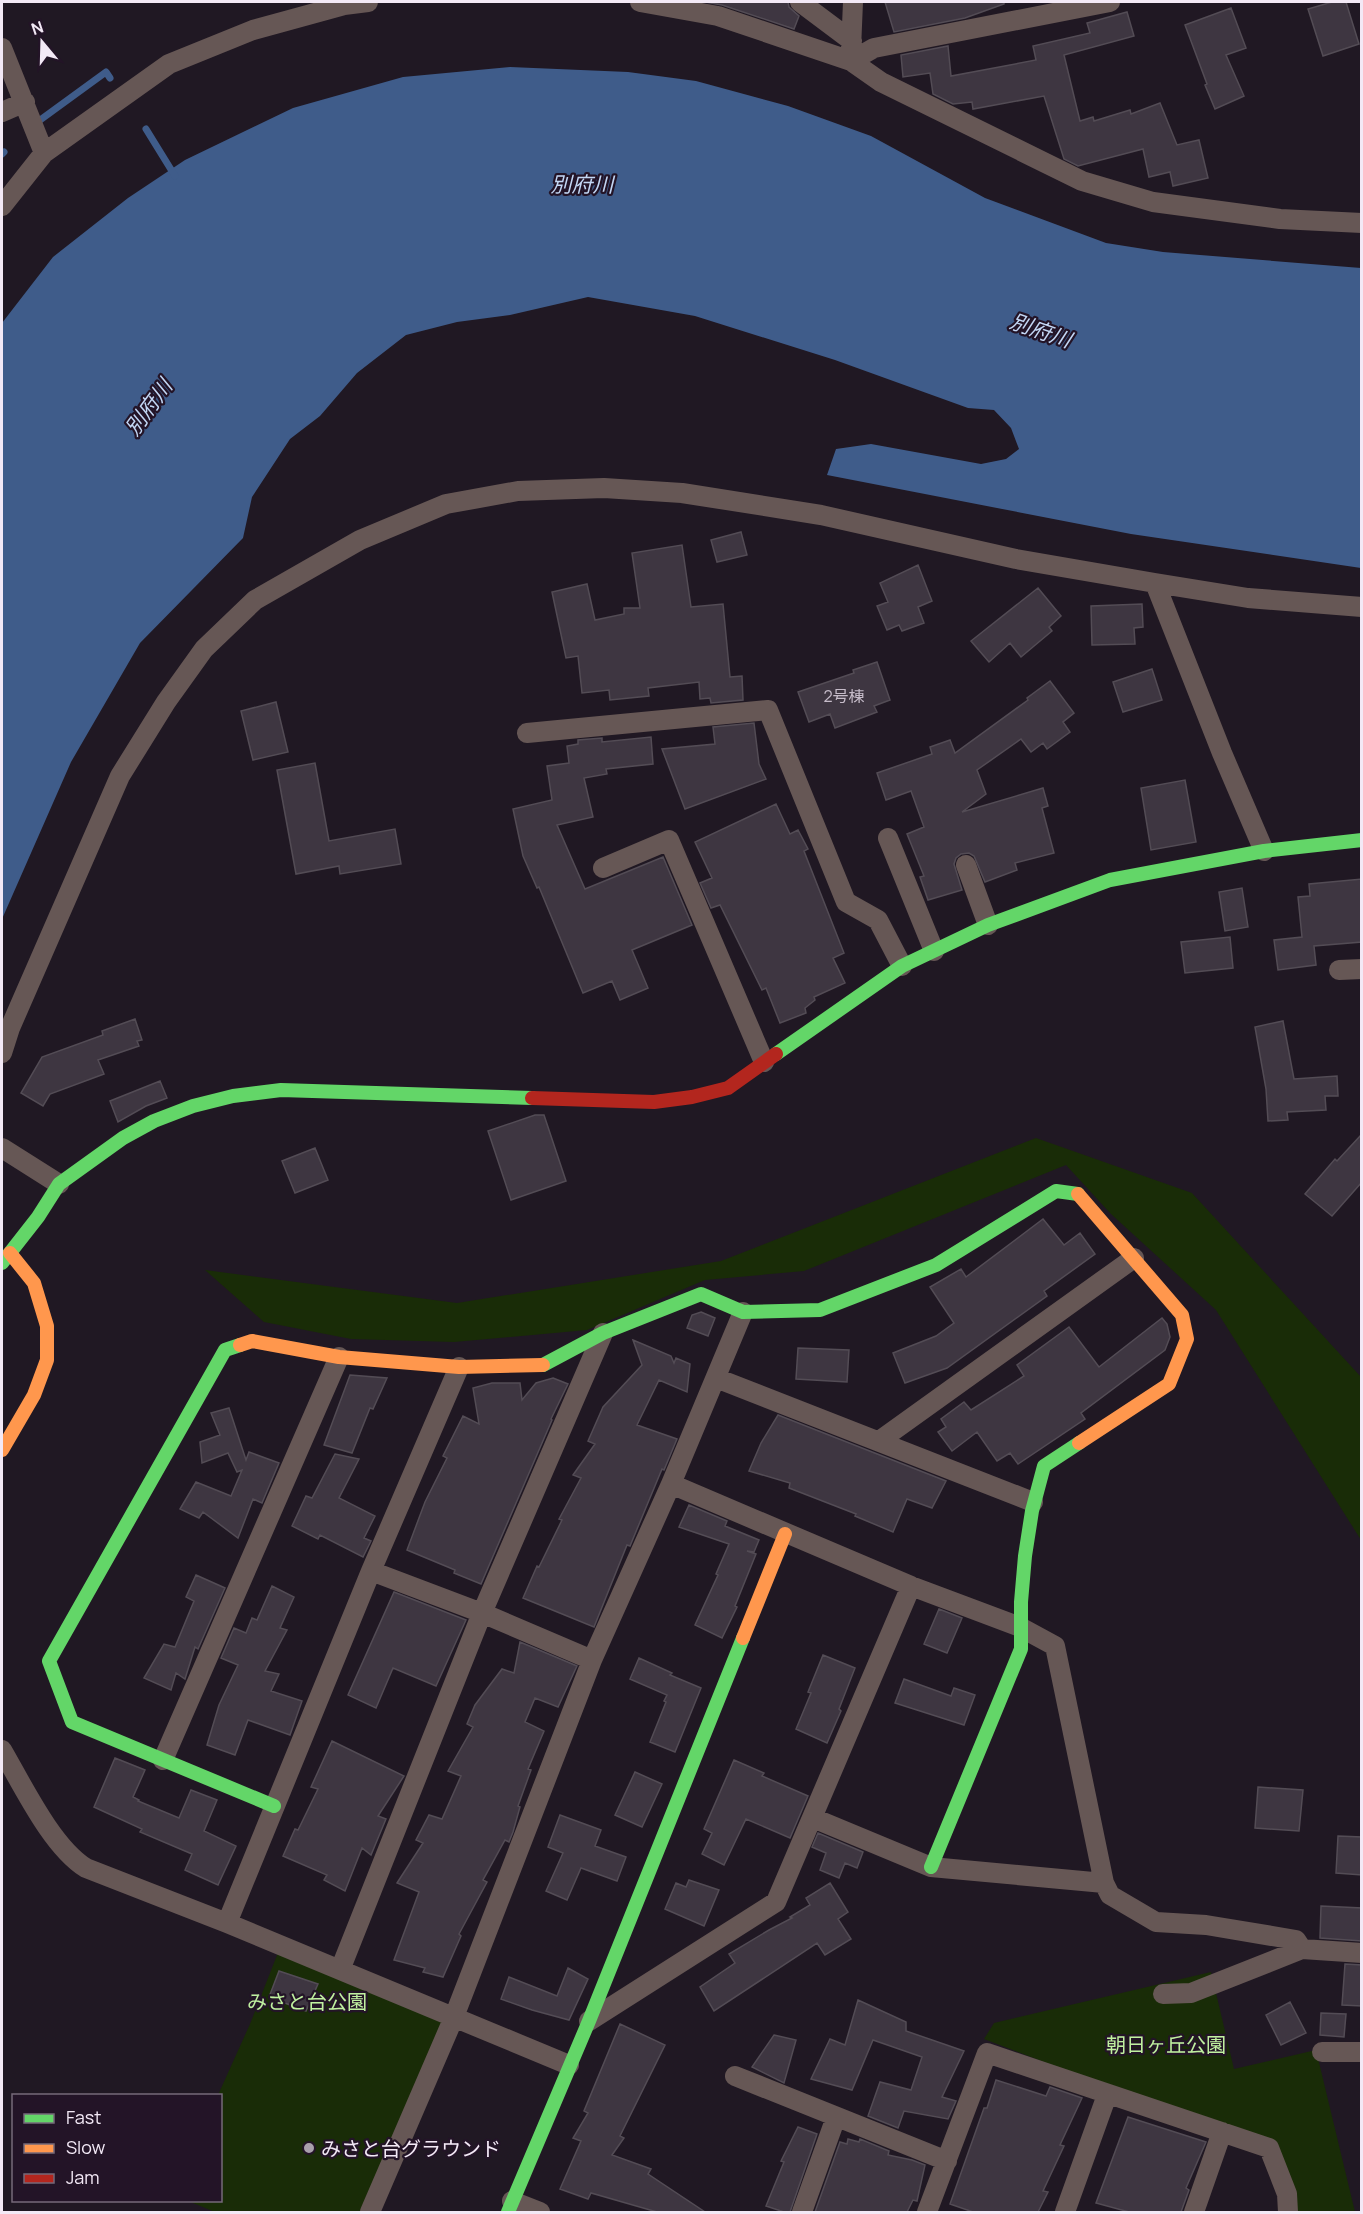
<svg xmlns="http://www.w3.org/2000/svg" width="1363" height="2214" font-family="Manrope,'Noto Sans JP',sans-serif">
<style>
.green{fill:#192c07}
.water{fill:#3f5c8a}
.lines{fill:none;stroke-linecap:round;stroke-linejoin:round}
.stream{stroke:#3f5c8a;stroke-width:7}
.building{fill:#3e3641;stroke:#534c55;stroke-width:1.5}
.street{stroke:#665755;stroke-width:20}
.fast{stroke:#63d668;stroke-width:14}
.slow{stroke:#ff974d;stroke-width:14}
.jam{stroke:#b3261e;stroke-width:14}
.poi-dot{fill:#a9a0ac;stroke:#231427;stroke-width:2}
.labels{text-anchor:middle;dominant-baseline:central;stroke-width:4.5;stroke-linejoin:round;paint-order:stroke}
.number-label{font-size:16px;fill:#c6bcc9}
.park-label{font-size:20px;fill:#c0f1a0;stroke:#231427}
.poi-label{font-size:20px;fill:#f3e9f6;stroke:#231427;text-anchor:start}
.water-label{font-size:21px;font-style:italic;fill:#c3d7f5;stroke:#231427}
</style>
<rect width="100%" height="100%" fill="#201823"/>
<path class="green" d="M1036 1138 1192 1193 1361 1377V1540L1216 1310 1111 1214 1066 1165 804 1271 705 1280 587 1330 454 1342 351 1339 264 1322 205 1270 457 1303 721 1261Z
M281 1945 454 2017 370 2212H215L188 2201 220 2200V2096L218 2095 250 2024Z
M1211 1972 1234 2069 1316 2050 1355 2212H1288L1269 2148 984 2039 994 2023Z"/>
<path class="water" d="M510 67 628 72 696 81 788 106 871 136 985 198 1106 243 1163 252 1361 268V568L1131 534 827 475 836 449 871 444 981 464 1006 459 1019 449 1011 428 994 410 968 408 835 360 695 316 588 297 510 315 457 322 406 335 357 373 320 416 290 439 252 497 243 538 140 643 71 762 2 919V323L53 257 128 198 185 160 293 108 403 77Z"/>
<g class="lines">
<path class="stream" d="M36 123 106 72 110 78
M146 129 175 176
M2 154 4 152"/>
</g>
<path class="building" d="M705 2H788L789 7 799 16 794 29 722 5Z
M885 2H1004V4L965 18 894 32Z
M1332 2H1346L1359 44 1323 56 1308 9Z
M1231 8 1246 48 1226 55 1244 96 1215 109 1205 85 1207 84 1185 25Z
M1127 12 1134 36 1064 55 1080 121 1093 117 1094 121 1130 110 1131 114 1160 103 1177 145 1199 140 1208 178 1173 186 1170 172 1149 177 1143 149 1078 166 1064 159 1044 96 973 109 972 102 953 104 933 94 930 73 903 77 901 55 948 46 951 76 1036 60 1033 46 1090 33 1087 23Z
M741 532 747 555 717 562 711 540Z
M682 545 691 607 723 604 730 677 742 676 743 700 711 703 710 698 700 699 699 682 648 688 649 696 610 700 609 690 582 693 578 656 566 658 552 592 587 584 595 620 624 614V608H640L632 553Z
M918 565 932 601 918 607 924 623 902 631 899 625 887 630 877 606 888 602 880 583Z
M1038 588 1061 616 1049 627 1052 631 1021 657 1010 643 989 662 971 641Z
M1142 604 1143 627 1134 628 1135 644 1092 645 1091 606Z
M877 662 890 700 874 706 877 712 835 728 830 714 809 722 798 692 854 673 853 670Z
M1152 669 1162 700 1123 712 1113 682Z
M1050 681 1074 713 1063 722 1070 732 1047 749 1043 743 1031 752 1021 739 977 770 986 794 962 812 1043 788 1048 806 1042 808 1054 853 1015 863 1017 870 985 882 974 856 969 853 961 854 956 858 954 864 962 890 928 900 920 877 924 876 907 834 924 827 911 791 886 800 877 773 932 754 930 747 950 740 955 753 1028 700 1027 698Z
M276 702 288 752 253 760 241 711Z
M754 723 759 764 766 779 685 809 662 749 715 744 713 727Z
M651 737 653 764 606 769 607 774 584 778 593 817 557 825 585 889 663 857 692 925 632 950 648 988 620 1000 612 981 583 993 539 887 537 888 523 856 513 809 552 800 547 766 569 763 567 746 578 744V740L602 738V742Z
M315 763 329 841 395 829 401 864 340 874 339 866 296 874 277 770Z
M1185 780 1196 842 1151 850 1141 788Z
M776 804 790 834 798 830 808 849 804 851 844 953 833 958 845 983 814 997 815 1000 805 1008 806 1013 780 1023 766 988 762 990 720 905 711 908 700 883 712 878 695 842Z
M1362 879V942L1314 946 1316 965 1278 970 1274 940 1302 937 1298 897 1310 896 1309 884Z
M1242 888 1248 927 1225 931 1219 892Z
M1230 937 1233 968 1185 973 1181 942Z
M135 1019 142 1040 137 1041 139 1046 98 1060 104 1074 50 1094 43 1106 21 1093 42 1057 103 1035 102 1031Z
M1283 1021 1294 1079 1337 1076 1338 1096H1325L1326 1110 1287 1112 1288 1120 1268 1121 1266 1089 1255 1027Z
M160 1081 167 1098 146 1106 118 1122 110 1101Z
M535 1115H544L566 1181 511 1200 488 1131Z
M1362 1134V1182L1332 1216 1305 1194 1335 1159 1337 1161Z
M315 1148 328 1180 295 1193 282 1161Z
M1043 1219 1064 1245 1080 1233 1095 1254 1044 1291 1047 1296 947 1368 905 1383 893 1353 936 1336 954 1323 930 1287 961 1269 966 1277Z
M701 1312 715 1318 708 1336 687 1328 692 1315Z
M1162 1318 1167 1324 1170 1337 1165 1350 1081 1413 1085 1419 1018 1464 1010 1453 997 1461 977 1432 952 1451 938 1432 946 1427 941 1419 964 1402 971 1410 1024 1376 1017 1365 1069 1327 1099 1367Z
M633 1340 671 1356 674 1363 676 1358 690 1364 687 1392 659 1380 637 1425 677 1439 664 1470 662 1469 630 1546 627 1545 594 1627 523 1598 537 1566 539 1567 562 1520 559 1519 581 1478 573 1475 595 1444 588 1441 603 1407 642 1365Z
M798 1348 849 1350 847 1382 796 1379Z
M350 1375 387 1378 373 1409 370 1408 352 1453 324 1445Z
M553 1378 568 1384 551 1419 552 1420 481 1584 454 1573 455 1570 407 1550 425 1502 447 1458 443 1456 463 1416 479 1424 473 1388 492 1383H520L522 1400 536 1383Z
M229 1408 246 1460 249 1452 279 1463 262 1503 253 1499 238 1538 203 1512 199 1518 180 1509 196 1482 231 1496 242 1470 237 1472 228 1453 202 1463 200 1442 220 1435 211 1413Z
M778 1415 946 1481 932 1508 907 1499 893 1532 855 1516 856 1514 789 1488 790 1483 749 1471 761 1443Z
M335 1454 359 1459 339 1498 375 1516 364 1538 371 1541 363 1557 320 1535 318 1539 292 1526 306 1496 312 1498Z
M689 1505 727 1521 725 1526 759 1540 754 1552 747 1551 756 1554 735 1606 737 1607 722 1638 695 1625 718 1575 716 1574 729 1544 679 1527Z
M196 1575 225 1588 198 1649 195 1647 185 1679 176 1673 171 1690 144 1678 164 1644 175 1647 194 1601 186 1597Z
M272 1586 294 1597 280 1628 287 1630 265 1671 279 1674 271 1691 302 1701 290 1735 248 1720 235 1755 207 1745 219 1705 238 1665 221 1658 234 1628 246 1633 252 1618 257 1620Z
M394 1592 466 1620 436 1686 393 1668 376 1708 348 1695Z
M939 1609 962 1618 947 1653 924 1644Z
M520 1642 577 1666 558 1707 535 1698 525 1722 544 1731 528 1769 531 1770 518 1806 520 1807 513 1832 509 1842 505 1840 483 1880 487 1882 459 1934 461 1936 443 1977 423 1972 425 1968 394 1960 419 1892 397 1883 423 1843 416 1840 429 1815 442 1819 461 1776 448 1771 473 1727 467 1724 475 1705 502 1669 514 1673Z
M823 1655 855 1668 839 1709 841 1711 827 1743 796 1729 811 1693 808 1692Z
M639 1658 672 1673 670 1675 701 1688 675 1752 650 1742 666 1702 664 1701 667 1695 630 1679Z
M904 1679 951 1696 954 1688 975 1695 964 1725 895 1703Z
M332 1741 404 1776 378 1816 386 1819 371 1855 362 1848 345 1891 324 1880 327 1875 283 1856 295 1829 298 1830 318 1789 311 1787Z
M115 1758 145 1770 133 1797 139 1800 138 1801 179 1818 191 1790 217 1800 204 1831 236 1846 218 1885 185 1870 192 1854 140 1832 142 1829 94 1807Z
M734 1760 764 1773 762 1776 808 1796 790 1838 746 1819 724 1865 702 1854 712 1833 704 1829Z
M635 1772 662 1784 642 1827 615 1815Z
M1258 1787 1303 1790 1299 1831 1255 1828Z
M560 1815 601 1830 595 1846 626 1857 617 1881 581 1868 567 1900 546 1891 563 1853 548 1847Z
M818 1833 863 1852 857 1868 845 1863 839 1878 820 1870 826 1853 812 1847Z
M1338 1836 1362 1837V1875L1336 1873Z
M689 1880 719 1890 704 1926 665 1909 676 1883 686 1887Z
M830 1883 848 1912 838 1919 851 1939 825 1955 817 1943 714 2011 700 1987 735 1963 729 1954 769 1930 792 1918 790 1917 810 1905 806 1898Z
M1321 1906 1362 1908V1941L1320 1938Z
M1345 1964 1362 1965V2006L1342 2005Z
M568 1968 588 1979 569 2020 532 2010 501 1999 509 1977 557 1996Z
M279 1971 318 1984 306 2011 269 1997Z
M858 2000 906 2022V2031L964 2051 942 2097 956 2101 948 2119 904 2111 898 2128 868 2116 880 2082 911 2090 922 2057 873 2040 852 2090 811 2079 830 2039 845 2045Z
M1290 2002 1306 2033 1281 2045 1266 2015Z
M1321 2013 1346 2014 1344 2037 1320 2035Z
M620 2024 665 2045 620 2136 624 2138 612 2155 651 2169 648 2174 705 2212H657L591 2193 588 2199 560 2189 581 2141 573 2138 588 2113 584 2111Z
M774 2035 796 2040 784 2083 752 2067Z
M996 2080 1046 2096 1050 2087 1082 2098 1060 2145 1064 2146 1043 2191 1048 2192 1038 2212H973L950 2204 984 2108H987Z
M1128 2117 1206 2142 1186 2188 1189 2190 1181 2212H1129L1096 2203Z
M798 2127 817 2134 790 2212H784L766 2206 784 2162 781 2161Z
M848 2139 859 2142 860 2139 889 2151 888 2155 912 2160 925 2165 917 2201 913 2200 907 2212H815L840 2142 847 2144Z"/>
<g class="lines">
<path class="street" d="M640 2 718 16 851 61 881 82 1082 181 1153 202 1280 219 1362 223
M800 2 852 41
M2 48 44 153
M851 49 853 2
M851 61 874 48 1110 2
M2 112 25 102
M2 206 44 153 169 64 253 30 344 5 368 2
M1155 583 1222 753 1264 851
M527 733 768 710 846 902 878 920 902 966
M888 838 934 951
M966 865 988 925
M603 868 669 840 764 1062
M1339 970 1362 969
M2 1053 10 1028 120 776 166 702 204 649 255 600 360 540 446 504 518 491 604 488 682 493 821 515 1016 559 1155 583 1248 598 1362 607
M2 1148 59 1184
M716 1378 1033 1502
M879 1441 1134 1258
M671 1484 911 1586 1020 1627 1055 1646 1104 1883 931 1867 813 1818
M371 1571 482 1613 592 1660
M2 1750C23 1786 52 1847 86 1868L227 1923 569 2065
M163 1760 339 1357
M1104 1883 1110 1895 1156 1922 1206 1925 1296 1940 1302 1949 1362 1953
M227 1923 371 1571 459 1367
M340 1970 482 1613 603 1333
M1163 1994 1191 1993 1302 1949
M589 2021 776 1902 911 1586
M1322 2052H1362
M735 2076 947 2161
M512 2201 540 2212
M370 2212 454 2017 592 1660 671 1484 743 1312
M802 2212 836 2117
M927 2212 987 2053 1269 2148 1287 2194 1288 2212
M1065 2212 1107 2095
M1194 2212 1222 2132"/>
<path class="fast" d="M776 1054 902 966 988 925 1110 880 1264 851 1362 840
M2 1263 38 1217 59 1184 123 1138 154 1121 193 1106 233 1096 281 1090 532 1098
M240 1345 225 1350 49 1661 72 1722 274 1806
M543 1365 603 1333 701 1294 743 1312 820 1310 936 1265 1056 1191 1078 1194
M931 1867 1021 1649V1602L1025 1556 1032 1511 1044 1466 1079 1443
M508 2212 589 2021 743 1638"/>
<path class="slow" d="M1078 1194 1182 1315 1187 1339 1169 1384 1079 1443
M240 1345 252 1341 339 1357 459 1367 543 1365
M2 1450 34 1395 47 1360V1326L34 1283 10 1253
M743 1638 785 1534"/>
<path class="jam" d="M532 1098 654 1102 692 1097 728 1088 776 1054"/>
</g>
<circle class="poi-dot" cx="309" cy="2148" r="6"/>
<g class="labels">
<g class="number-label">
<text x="844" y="696">2号棟</text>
</g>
<g class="park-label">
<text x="307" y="2001">みさと台公園</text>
<text x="1166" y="2044">朝日ヶ丘公園</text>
</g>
<g class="poi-label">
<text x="321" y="2148">みさと台グラウンド</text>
</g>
<g class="water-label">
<text x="582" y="184">別府川</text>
<text transform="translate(1041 330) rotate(19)">別府川</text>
<text transform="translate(148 407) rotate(-54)">別府川</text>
</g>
</g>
<rect width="1363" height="2214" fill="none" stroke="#f3e9f6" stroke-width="6"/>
<rect x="12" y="2094" width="210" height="108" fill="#231427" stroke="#76697a" stroke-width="1.5"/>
<rect x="24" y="2114" width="30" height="9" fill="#63d668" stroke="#76697a" stroke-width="1.5"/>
<text x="66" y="2124" font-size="18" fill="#f3e9f6">Fast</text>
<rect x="24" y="2144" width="30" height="9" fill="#ff974d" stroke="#76697a" stroke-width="1.5"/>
<text x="66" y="2154" font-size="18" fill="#f3e9f6">Slow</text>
<rect x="24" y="2174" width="30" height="9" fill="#b3261e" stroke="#76697a" stroke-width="1.5"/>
<text x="66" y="2184" font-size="18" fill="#f3e9f6">Jam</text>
<g transform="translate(42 42) rotate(341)" stroke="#231427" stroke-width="4.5" paint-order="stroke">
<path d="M0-4.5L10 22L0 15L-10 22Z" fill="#f3e9f6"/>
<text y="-9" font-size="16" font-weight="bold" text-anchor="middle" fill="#f3e9f6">N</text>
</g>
</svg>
